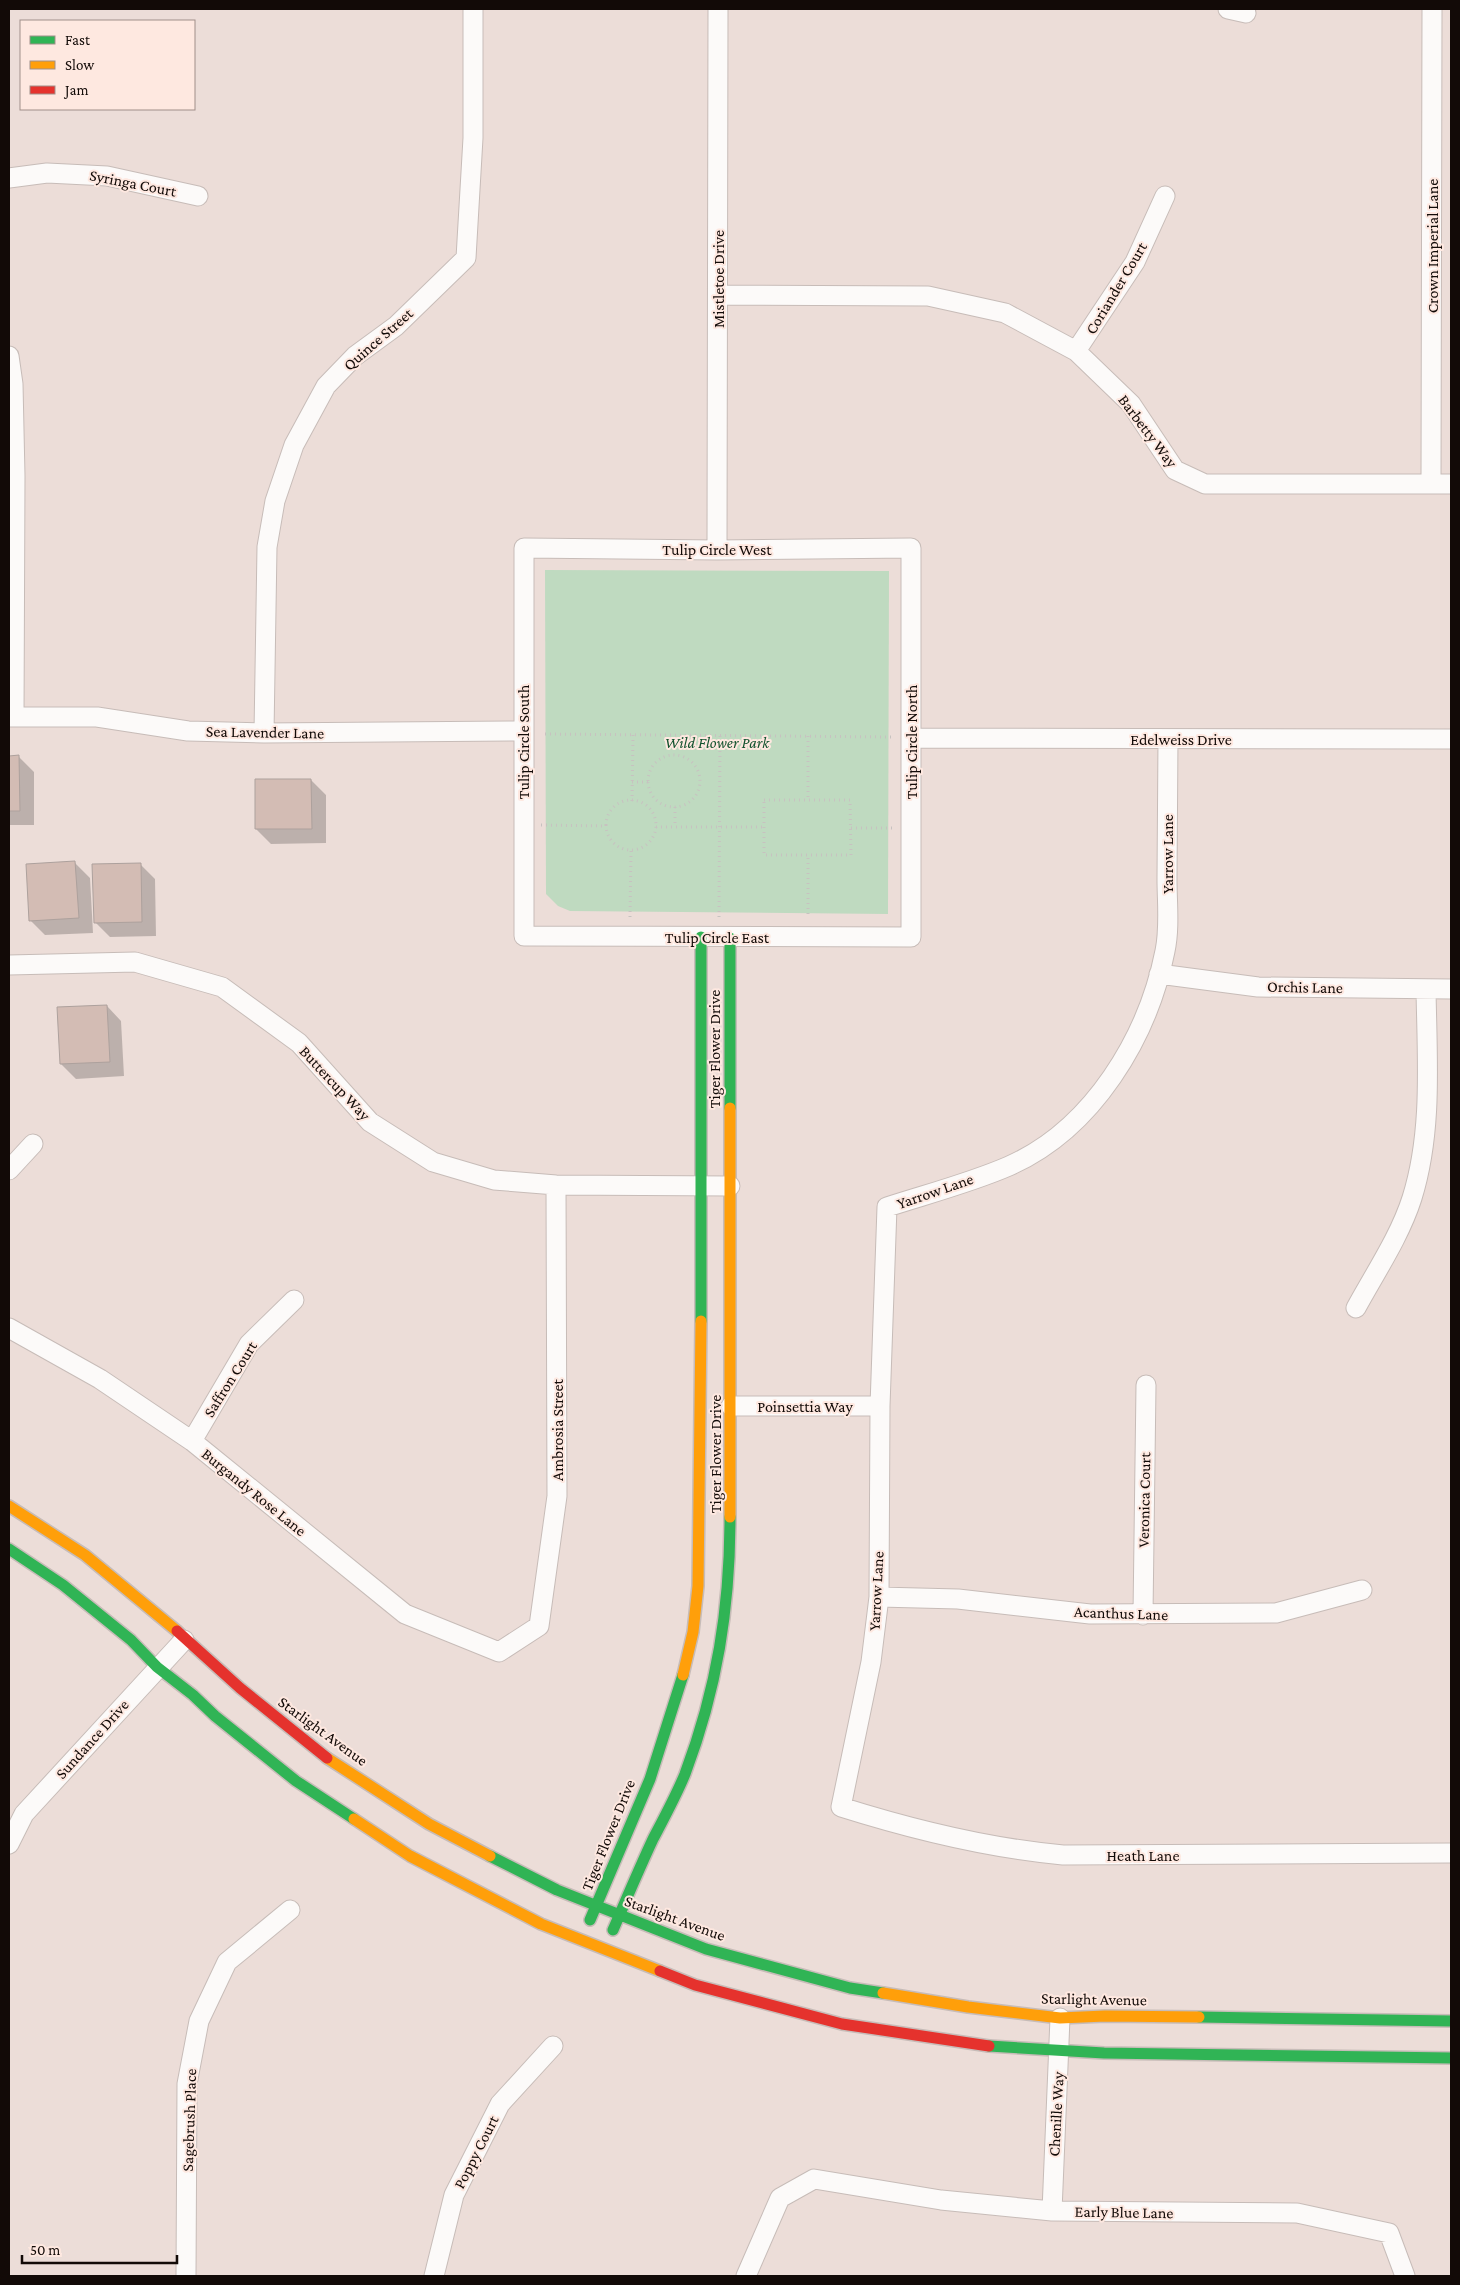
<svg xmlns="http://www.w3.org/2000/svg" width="1460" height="2285" font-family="'Crimson Pro',serif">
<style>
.green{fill:#bfdac0}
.shadow{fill:#0003}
.building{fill:#d3bcb4;stroke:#ada19d}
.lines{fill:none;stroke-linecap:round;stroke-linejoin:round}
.street-casing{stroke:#c7bcb8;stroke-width:21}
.fast-casing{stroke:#c7bcb8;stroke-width:14}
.slow-casing{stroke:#c7bcb8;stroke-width:14}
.jam-casing{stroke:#c7bcb8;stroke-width:14}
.path{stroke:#c7c2c0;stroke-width:3;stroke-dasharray:1 4;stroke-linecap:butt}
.street{stroke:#fcfaf9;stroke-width:19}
.fast{stroke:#30b455;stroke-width:11}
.slow{stroke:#ff9f0a;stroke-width:11}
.jam{stroke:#e5322d;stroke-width:11}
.labels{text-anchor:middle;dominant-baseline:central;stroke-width:4;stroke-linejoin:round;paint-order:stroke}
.street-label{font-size:16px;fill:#120a07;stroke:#fee8e0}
.park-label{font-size:16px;font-style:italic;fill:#12522e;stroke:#fee8e0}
</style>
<rect width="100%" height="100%" fill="#ecddd8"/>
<path class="green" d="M545 570 889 571 888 914 570 911 558 906 546 894Z"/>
<path class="shadow" d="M9 757H19L34 772V825H9Z
M311 780 326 795V843L271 844 256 829Z
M75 863 90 878 93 933 45 935 30 920Z
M140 864 155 879 156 936 110 937 95 922Z
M107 1006 121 1021 124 1076 76 1079 61 1064Z"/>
<path class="building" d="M19 755 20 811H9V756Z
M255 779H311L312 829H255Z
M75 861 79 918 29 921 26 864Z
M141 863 142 922 94 923 92 864Z
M107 1005 110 1062 60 1064 57 1007Z"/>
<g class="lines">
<g class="street-casing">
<path id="street" d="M1228 9 1246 13
M9 178 47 173 107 176 198 196
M718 295 928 296 1005 313 1076 351 1131 404 1175 470 1205 484H1451
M1076 351 1135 262 1165 196
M9 356 13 384 15 476 14 717
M1431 482 1432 9
M524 548 717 550 911 548V937L524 936Z
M717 550 718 9
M9 717H97L188 731 264 733 523 731
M264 733 267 547 275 501 294 445 326 386 355 356 396 326 466 258 473 138V9
M911 738 1451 739
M1168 739C1168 786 1167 833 1167 879 1167 902 1170 928 1165 951 1148 1037 1093 1129 1009 1166 970 1183 927 1194 887 1207L880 1406 879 1597 871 1662 841 1807C914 1830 987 1848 1063 1855L1451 1853
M9 965 135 962 222 987 299 1043 370 1122 433 1162 494 1180 556 1185 730 1186
M1159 974 1258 987 1451 989
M9 1170 33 1144
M1356 1308C1375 1273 1400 1236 1412 1198 1433 1131 1427 1058 1426 989
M9 1328 100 1379 192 1441 405 1614 499 1652 539 1626 557 1496 556 1185
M731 1406H880
M192 1441 249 1344 294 1300
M879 1597 958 1599 1090 1614 1276 1613 1362 1590
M1143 1615 1146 1385
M9 1844 24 1814 184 1640
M1052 2211 1060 2018
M186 2276 187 2084 199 2021 227 1962 290 1910
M434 2276 454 2195 500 2104 553 2046
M746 2276 780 2198 814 2179 941 2200 1052 2211 1297 2213 1389 2233 1405 2276"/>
</g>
<g class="fast-casing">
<path id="fast" d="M730 938V1108
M701 1321V937
M9 1549 63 1585 131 1640 157 1667 193 1695 215 1716 296 1781 354 1819
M490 1856 557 1890 706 1949 850 1988 883 1993
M590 1920 650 1779 683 1675
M613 1930C626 1900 639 1869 653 1839 664 1818 676 1796 685 1774 717 1689 730 1608 730 1517
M1199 2017 1451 2021
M989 2046 1104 2053 1451 2058"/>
</g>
<g class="slow-casing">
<path id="slow" d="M730 1108V1517
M9 1506 85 1555 177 1631
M683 1675 693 1632 698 1586 701 1321
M327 1758 429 1824 490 1856
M354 1819 410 1856 541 1924 660 1971
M883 1993 968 2007 1060 2018 1105 2016 1199 2017"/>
</g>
<g class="jam-casing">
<path id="jam" d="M177 1631 240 1688 327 1758
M660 1971 695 1985 842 2024 989 2046"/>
</g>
<path class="path" d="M545 734 893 737
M808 736V800
M648 781a26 26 0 1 1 52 0a26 26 0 1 1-52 0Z
M632 782H648
M764 800H850L851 855H764Z
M606 825a25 25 0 1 1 50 0a25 25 0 1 1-50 0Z
M632 801 633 735
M675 807V827
M541 825 606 826
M656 827H764
M851 828H893
M808 914V855
M630 917 631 851
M719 917 720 735"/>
<use href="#street" class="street"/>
<use href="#fast" class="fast"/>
<use href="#slow" class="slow"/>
<use href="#jam" class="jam"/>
</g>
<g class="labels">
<g class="street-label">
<text transform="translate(133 183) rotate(11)">Syringa Court</text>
<text transform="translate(1432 246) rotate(-90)">Crown Imperial Lane</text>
<text transform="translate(718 279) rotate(-90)">Mistletoe Drive</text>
<text transform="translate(1116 288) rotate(-59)">Coriander Court</text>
<text transform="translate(378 339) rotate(-41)">Quince Street</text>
<text transform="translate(1148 431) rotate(53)">Barbetty Way</text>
<text x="717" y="549">Tulip Circle West</text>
<text transform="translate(265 732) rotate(1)">Sea Lavender Lane</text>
<text x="1181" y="739">Edelweiss Drive</text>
<text transform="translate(523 742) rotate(-90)">Tulip Circle South</text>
<text transform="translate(911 742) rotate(-90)">Tulip Circle North</text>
<text transform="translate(1167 854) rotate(-90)">Yarrow Lane</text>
<text x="717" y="937">Tulip Circle East</text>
<text transform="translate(1305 987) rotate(1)">Orchis Lane</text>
<text transform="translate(714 1049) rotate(-90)">Tiger Flower Drive</text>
<text transform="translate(335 1083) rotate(47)">Buttercup Way</text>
<text transform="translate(935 1191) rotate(-19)">Yarrow Lane</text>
<text transform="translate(230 1379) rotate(-58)">Saffron Court</text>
<text x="805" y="1406">Poinsettia Way</text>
<text transform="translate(557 1430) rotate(-90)">Ambrosia Street</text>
<text transform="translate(715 1454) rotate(-90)">Tiger Flower Drive</text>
<text transform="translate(254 1492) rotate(39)">Burgandy Rose Lane</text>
<text transform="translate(1144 1500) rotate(-89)">Veronica Court</text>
<text transform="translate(876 1591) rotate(-87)">Yarrow Lane</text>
<text transform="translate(1121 1613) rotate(2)">Acanthus Lane</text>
<text transform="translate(323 1731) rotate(36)">Starlight Avenue</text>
<text transform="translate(92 1739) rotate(-48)">Sundance Drive</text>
<text transform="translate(608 1835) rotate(-68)">Tiger Flower Drive</text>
<text x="1143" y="1855">Heath Lane</text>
<text transform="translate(675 1918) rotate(20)">Starlight Avenue</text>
<text transform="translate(1094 1999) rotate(1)">Starlight Avenue</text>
<text transform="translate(1056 2114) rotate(-87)">Chenille Way</text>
<text transform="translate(189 2120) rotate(-88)">Sagebrush Place</text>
<text transform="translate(476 2152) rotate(-63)">Poppy Court</text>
<text transform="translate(1124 2212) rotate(1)">Early Blue Lane</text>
</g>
<g class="park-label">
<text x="717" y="742">Wild Flower Park</text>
</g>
</g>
<rect width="1460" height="2285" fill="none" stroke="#120a07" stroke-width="20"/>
<rect x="20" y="20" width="175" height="90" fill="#fee8e0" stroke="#a08f89"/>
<rect x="30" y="36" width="25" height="8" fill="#30b455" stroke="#a08f89"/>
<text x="65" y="45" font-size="15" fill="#120a07">Fast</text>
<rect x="30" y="61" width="25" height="8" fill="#ff9f0a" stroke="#a08f89"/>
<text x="65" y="70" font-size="15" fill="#120a07">Slow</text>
<rect x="30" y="86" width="25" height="8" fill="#e5322d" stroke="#a08f89"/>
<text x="65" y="95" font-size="15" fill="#120a07">Jam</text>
<path d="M22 2255v8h155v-8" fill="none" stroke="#120a07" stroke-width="2.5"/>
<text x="30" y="2255" font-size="15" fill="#120a07" stroke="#fee8e0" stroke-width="4" paint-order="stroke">50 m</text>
</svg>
